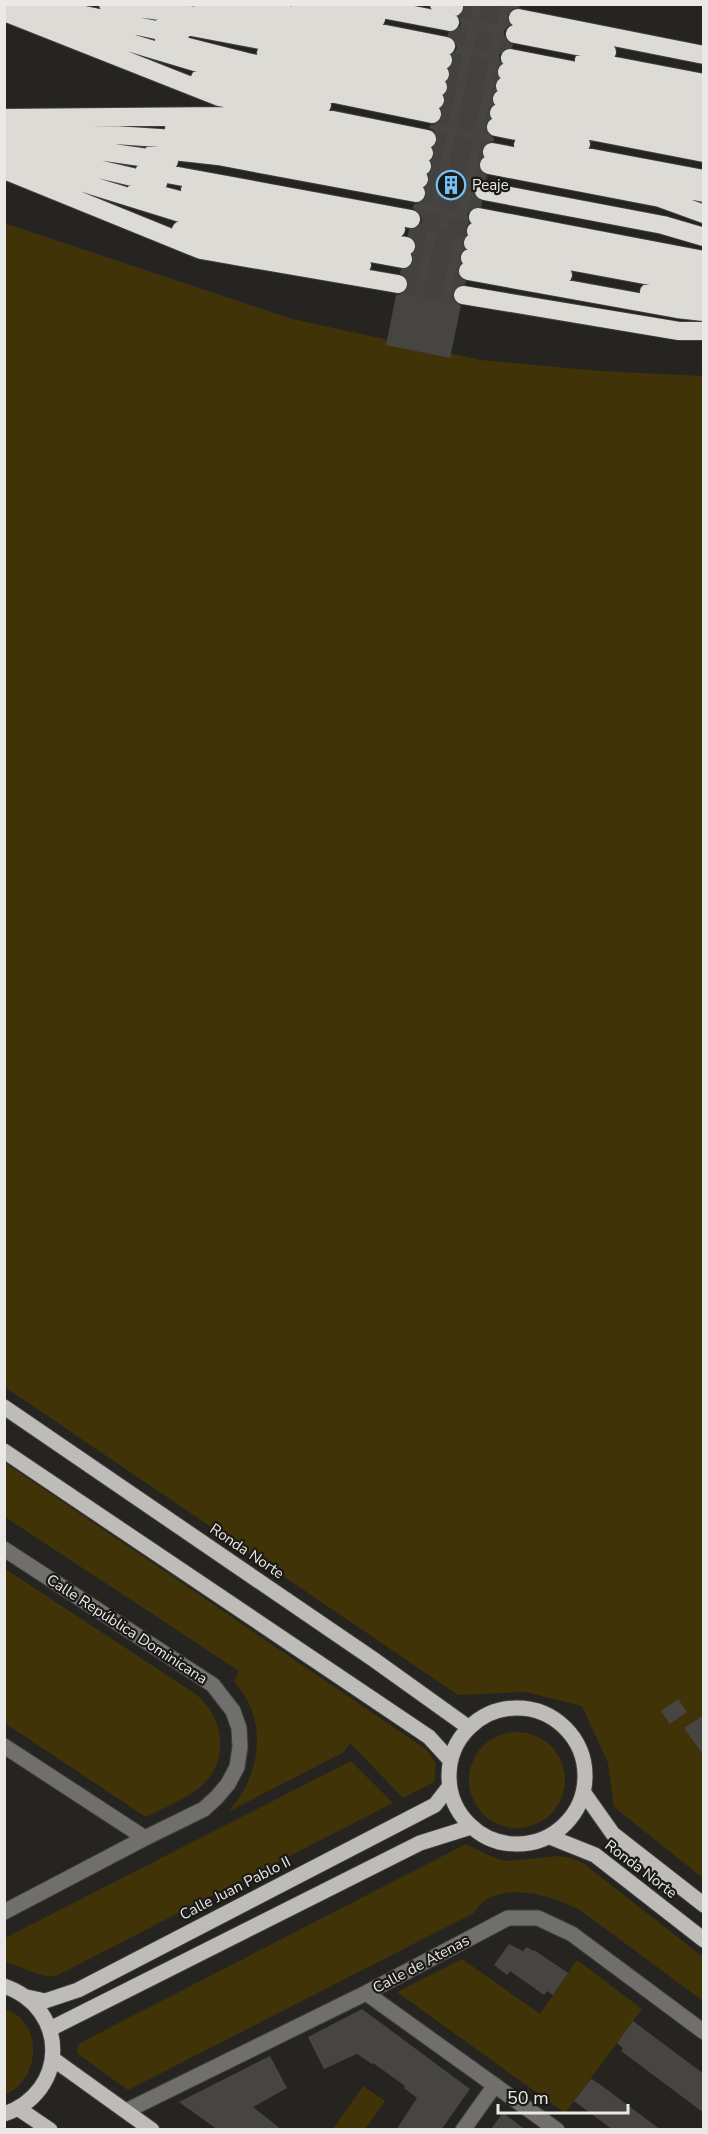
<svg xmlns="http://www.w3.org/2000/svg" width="708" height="2134" font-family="'Nunito Sans',sans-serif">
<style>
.green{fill:#413308}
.building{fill:#474541}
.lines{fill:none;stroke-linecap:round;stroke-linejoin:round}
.highway-tunnel{stroke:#43423e;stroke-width:18;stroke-dasharray:18 9;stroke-linecap:butt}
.minor-casing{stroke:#41403c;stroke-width:17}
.major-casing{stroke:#41403c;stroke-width:17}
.highway-casing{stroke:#41403c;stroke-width:20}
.minor{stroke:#706f6d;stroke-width:15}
.major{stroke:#bebcb8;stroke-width:15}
.highway{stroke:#dddbd6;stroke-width:18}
.labels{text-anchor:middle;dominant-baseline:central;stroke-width:4.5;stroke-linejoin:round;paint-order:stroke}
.poi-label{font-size:15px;fill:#eae9e7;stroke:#1b1a17;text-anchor:start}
.street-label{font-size:15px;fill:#eae9e7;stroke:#1b1a17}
</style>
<rect width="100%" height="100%" fill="#252420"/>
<path class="green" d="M4 223 292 319 481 360 600 371 703 376V1878L614 1807 608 1763 582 1706 525 1692 458 1695 5 1387Z
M4 1462 427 1750 436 1764 434 1782 403 1798 350 1743 344 1752 228 1812C253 1785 265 1744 251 1708 247 1698 240 1689 234 1681L239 1671 5 1517Z
M4 1568 197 1695C225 1719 230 1763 199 1788 184 1800 164 1808 146 1817L5 1723Z
M469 1780a48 48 0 1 1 96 0a48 48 0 1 1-96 0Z
M351 1761 393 1803 56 1976C37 1978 23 1966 5 1962V1938Z
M466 1844 495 1858 509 1861 558 1856 572 1858 583 1863 703 1957V2001L580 1910C556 1897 507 1882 483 1902 479 1905 476 1909 474 1913L128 2090 78 2054 77 2048 80 2043Z
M462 1959 540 2014 577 1960 642 2009 565 2113 397 1992Z
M5 2009C45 2023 40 2080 5 2095Z
M363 2086 385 2101 365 2129H333Z"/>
<path class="building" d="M465 4H521L520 7 510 10 507 15 509 25 504 31V37L507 42 513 45 512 47 502 50 499 55 500 63 496 70 498 78 494 83 495 91 491 97 492 104 488 110 489 118 485 124 486 131 494 138V141L483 145 481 150 482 157 478 163 481 173 487 176 486 180 480 181 473 188 474 195 482 202 481 206 474 207 467 214 469 223 465 228 466 235 462 242 464 249 459 255 460 263 457 270 460 279 466 282 465 284 455 287 452 293 453 299 461 306 450 358 386 345 396 295 402 294 409 286 408 280 400 273 401 270 407 269 412 266 414 260 413 254 417 249 416 242 408 235 409 230 415 229 422 222 421 215 413 208 414 204 420 203 425 200 427 194 426 188 430 182 429 174 433 169 432 161 435 154 434 148 438 142V136L435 131 429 128 430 125 436 124 441 121 443 116 442 109 446 103 445 95 449 90 448 82 451 76 450 69 454 63 453 55 457 48 456 42 448 35V33L454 32 459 29 461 24 459 16 465 10Z
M678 1699 687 1712 670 1724 661 1711Z
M704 1715V1756L684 1728Z
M509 1944 523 1951 527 1947 533 1951 534 1950 568 1973 553 1995 547 1991 544 1995 510 1971 507 1975 494 1965Z
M362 2009 470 2089 441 2130H396L417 2098 404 2088 405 2086 373 2063 372 2064 357 2054 324 2069 308 2037Z
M633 2021 704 2074V2113L621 2051 623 2048 617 2043Z
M270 2056 287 2088 253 2107 282 2130H218L179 2102Z
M591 2079 598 2083 661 2130H613L574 2101Z
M503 2113 526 2130H490Z"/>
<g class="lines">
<path class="highway-tunnel" d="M454 7 518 18
M448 34 512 46
M443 60 507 72
M440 74 505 86
M438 87 502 99
M435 100 499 113
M432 114 496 127
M427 139 492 152
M424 153 489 165
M422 166 486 179
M419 179 484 191
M416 193 481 206
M422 221 476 231
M409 231 473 243
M406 246 470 258
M403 259 468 271
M401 272 465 283
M398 284 463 295"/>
<g class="minor-casing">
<path id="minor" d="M4 1549 213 1685 233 1711 239 1728 240 1747 237 1767 228 1784 217 1797 204 1809 145 1838 4 1912
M4 1746 145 1838
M366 1993 557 2130
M126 2111 366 1993 508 1918H538L572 1934 704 2032
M463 2130 495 2085"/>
</g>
<g class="major-casing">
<path id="major" d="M4 1407 373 1659 468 1727
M4 1451 429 1737 450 1760
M449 1776a68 68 0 1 1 136 0a68 68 0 1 1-136 0Z
M584 1793 613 1834 704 1905
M550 1837 595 1855 704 1940
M4 1986C69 2008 69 2092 4 2114
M27 1997 45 2001 78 1990 435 1805 449 1787
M50 2029 420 1843 471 1827
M53 2059 152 2130
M19 2109 50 2130"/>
</g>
<g class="highway-casing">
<path id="highway" d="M19 4 62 15
M108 4 249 23 443 60
M203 4 259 9 446 46
M301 4 376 19
M439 4 454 7
M361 5 450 22
M51 8 180 35
M4 12 219 97 427 139
M47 18 228 72 432 114
M518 18 704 55
M165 22 440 74
M515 34 607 52
M164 41 247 62 435 100
M266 53 438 87
M510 58 704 96
M584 60 704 83
M507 72 704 110
M200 78 218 84 322 105
M505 86 704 125
M502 99 704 139
M499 113 704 153
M4 118 228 116 424 153
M496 127 581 144
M174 128 232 130 422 166
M24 129 220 142 419 179
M4 132 36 136
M21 140 169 161
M523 145 704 179
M4 147 158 183
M155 149 218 156 416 193
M492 152 704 193
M9 160 219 225 403 259
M489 165 660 198 704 214
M4 170 201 250 398 284
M145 170 411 219
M137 189 221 211 406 246
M190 190 396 229
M484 191 663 225 704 237
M478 217 704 260
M181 230 201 237 362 265
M476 231 704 273
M473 243 704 286
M470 258 563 275
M468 271 677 309 704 312
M649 292 704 299
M463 295 679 331H704"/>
</g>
<use href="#minor" class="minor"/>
<use href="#major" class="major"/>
<use href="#highway" class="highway"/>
</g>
<defs>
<g id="building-ring" transform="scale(1.5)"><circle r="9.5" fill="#1b1a17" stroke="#73c1f5" stroke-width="1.5"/><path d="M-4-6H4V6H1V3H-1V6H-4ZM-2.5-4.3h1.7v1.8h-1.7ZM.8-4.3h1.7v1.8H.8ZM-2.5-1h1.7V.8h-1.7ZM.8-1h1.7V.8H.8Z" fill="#73c1f5"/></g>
</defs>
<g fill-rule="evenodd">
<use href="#building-ring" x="451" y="185"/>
</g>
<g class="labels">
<g class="poi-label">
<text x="472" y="185">Peaje</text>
</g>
<g class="street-label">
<text transform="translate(247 1551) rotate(34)">Ronda Norte</text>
<text transform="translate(127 1629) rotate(33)">Calle República Dominicana</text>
<text transform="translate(641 1869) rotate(37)">Ronda Norte</text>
<text transform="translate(235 1888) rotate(-27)">Calle Juan Pablo II</text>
<text transform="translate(421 1964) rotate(-28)">Calle de Atenas</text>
</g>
</g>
<rect width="708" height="2134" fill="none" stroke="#eae9e7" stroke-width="12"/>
<path d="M498 2104v9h130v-9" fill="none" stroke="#eae9e7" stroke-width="3"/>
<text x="507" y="2104" font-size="18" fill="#eae9e7" stroke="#1b1a17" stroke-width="4.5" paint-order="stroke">50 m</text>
</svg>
